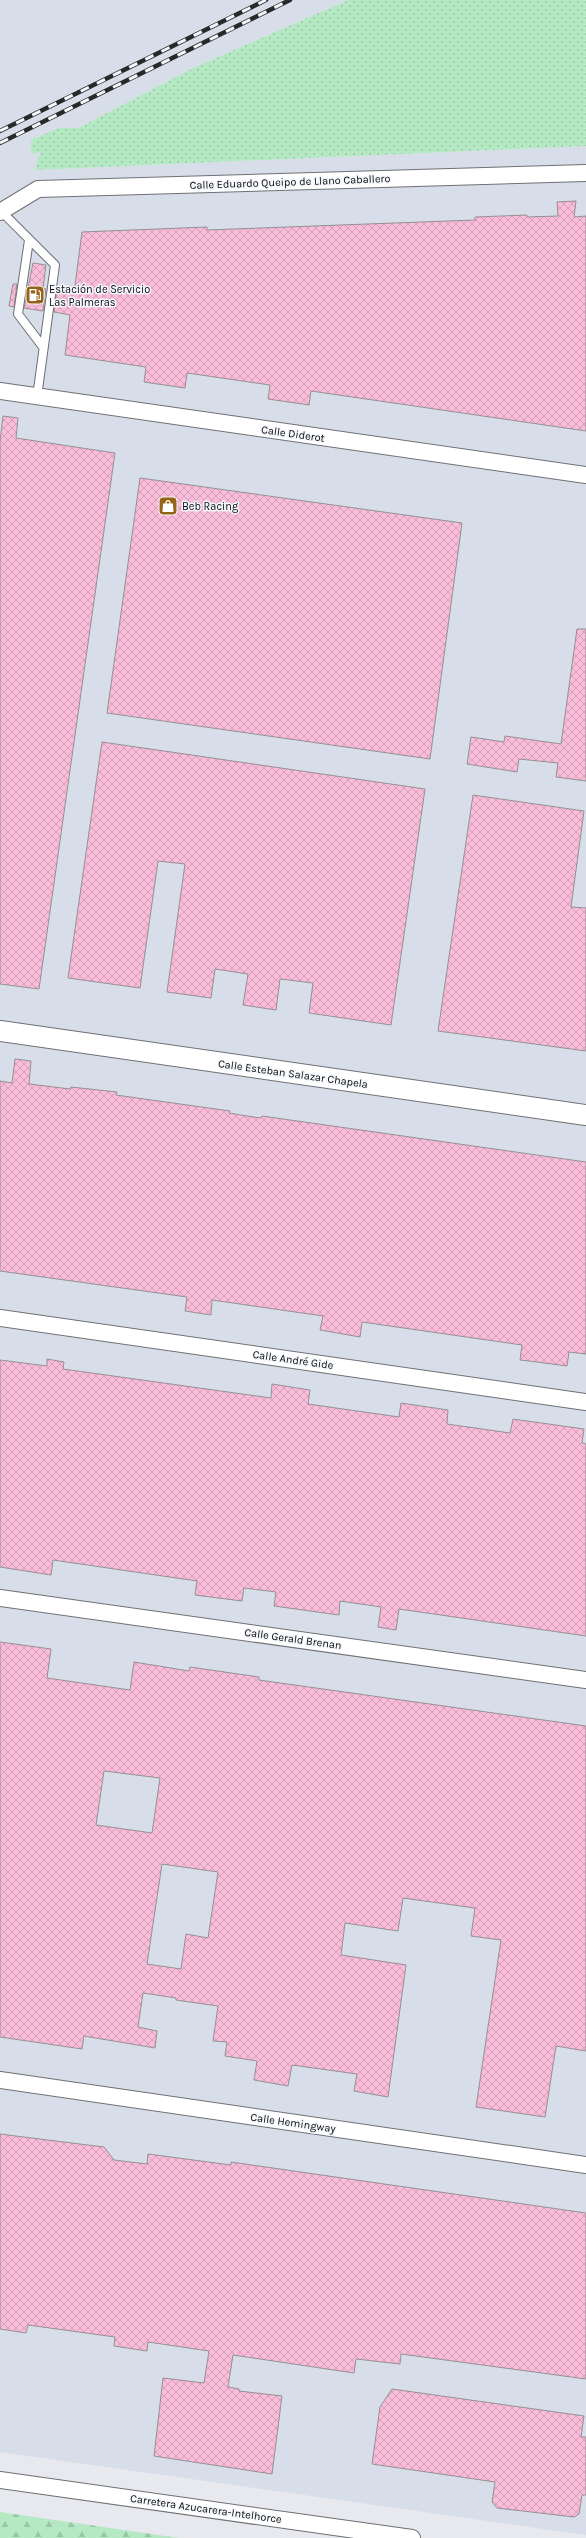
<svg xmlns="http://www.w3.org/2000/svg" width="586" height="2538" font-family="Karla,sans-serif">
<style>
.built{fill:#d8dee9}
.grass{fill:url(#grass-dots)}
.forest{fill:url(#forest-firs)}
.building{fill:url(#building-cross-hatch);stroke:#959092;fill-rule:evenodd}
.lines{fill:none;stroke-linecap:round;stroke-linejoin:round}
.service-casing{stroke:#6e7074;stroke-width:10}
.minor-casing{stroke:#6e7074;stroke-width:18}
.tertiary-casing{stroke:#6e7074;stroke-width:22}
.service{stroke:#fff;stroke-width:8}
.minor{stroke:#fff;stroke-width:16}
.tertiary{stroke:#fff;stroke-width:20}
.rail-casing{stroke:#28292b;stroke-width:4.5}
.rail{stroke:#f4f7fb;stroke-width:3;stroke-dasharray:9;stroke-linecap:butt}
.labels{text-anchor:middle;dominant-baseline:central;stroke-width:3;stroke-linejoin:round;paint-order:stroke}
.street-label{font-size:11px;fill:#0b0b0d;stroke:#f4f7fb}
.poi-label{font-size:11px;fill:#0b0b0d;stroke:#f4f7fb;text-anchor:start}
</style>
<defs>
<pattern id="grass-dots" width="8" height="8" patternUnits="userSpaceOnUse"><rect width="8" height="8" fill="#b5e9c3"/><path d="M2 2h.1M6 6h.1" fill="none" stroke="#9ac6a6" stroke-width="1.8" stroke-linecap="round"/></pattern>
<pattern id="forest-firs" width="22" height="20" patternUnits="userSpaceOnUse"><rect width="22" height="20" fill="#b5e9c3"/><path d="M5 1l3.5 6h-7zM16 11l3.5 6h-7z" fill="#9ac6a6"/></pattern>
<pattern id="building-cross-hatch" width="8" height="8" patternUnits="userSpaceOnUse"><rect width="8" height="8" fill="#f9bcd9"/><path d="M0 0l8 8M0 8l8-8" fill="none" stroke="#d4a0b9"/></pattern>
</defs>
<rect width="100%" height="100%" fill="#e7e9ee"/>
<path class="built" d="M0 0H348L195 67 78 128H58L31 140V153L40 152 35 170 586 146V2535L0 2452Z"/>
<path class="grass" d="M348 0H586V146L35 170 40 152 31 154V140L58 128H78L195 67Z"/>
<path class="forest" d="M0 2512 179 2538H0Z"/>
<path class="building" d="M576 201 574 217 586 216V431L311 391 309 405 268 399 270 385 187 373 185 388 144 382 146 367 65 355 70 315 54 312 57 290 74 293 82 232 207 227V230L475 220V217L527 215V217L558 216 557 202Z
M33 263 46 265 43 288 46 289 43 311 24 308Z
M13 284H17L14 307 9 306Z
M3 416 18 418 16 438 115 453 39 989 0 984V441Z
M140 478 462 523 430 759 107 713Z
M577 629H586V781L556 777 558 763 519 759 517 772 467 764 471 737 504 742 505 736 561 744Z
M102 742 425 789 391 1025 309 1013 313 983 280 979 276 1010 243 1005 248 974 215 969 211 998 167 992 185 864 158 861 140 988 68 978Z
M473 795 584 811 571 907 586 908V1051L438 1031Z
M15 1059 31 1061 29 1084 70 1089 71 1087 117 1092 116 1095 230 1111 229 1113 247 1116 261 1118 262 1116 586 1162V1354L569 1352 567 1366 537 1362 520 1360 522 1345 362 1322 360 1337 320 1330 323 1316 212 1300 211 1315 185 1311 187 1297 0 1271V1081L12 1083Z
M47 1359 64 1362 63 1369 271 1398 272 1384 297 1388 310 1390 308 1404 399 1417 401 1403 448 1410 447 1424 510 1433 513 1419 584 1429 582 1443 586 1444V1636L399 1609 396 1630 378 1627 381 1607 340 1601 339 1615 274 1606 276 1592 244 1588 242 1601 195 1595 197 1581 53 1560 51 1575 0 1567V1360L47 1366Z
M0 1642 51 1649 47 1678 130 1690 134 1662 189 1671 190 1667 259 1677V1680L586 1726V2051L556 2046 545 2117 476 2107 501 1940 471 1936 475 1908 403 1898 398 1931 345 1923 341 1955 406 1965 388 2097 354 2091 357 2074 292 2065 288 2086 254 2080 257 2061 225 2056 227 2042 213 2041 218 2006 176 2000V1998L143 1993 138 2027 157 2031 155 2048 84 2036 82 2049 0 2037ZM104 1771 160 1778 152 1833 96 1825ZM162 1864 218 1872 208 1938 186 1934 181 1969 147 1964Z
M0 2134 104 2147 114 2160 147 2164 148 2154 231 2165V2162L586 2213V2379L401 2354 400 2364 356 2359 354 2373 233 2355 228 2387 239 2389V2391L282 2396 272 2474 154 2456 163 2378 204 2383 209 2351 148 2342 147 2351 114 2346 115 2337 28 2325 26 2333 0 2329Z
M392 2389 584 2416 581 2437H586V2495H582L579 2514 574 2517 497 2508 492 2502 495 2482 372 2464 380 2407Z"/>
<g class="lines">
<g class="service-casing">
<path id="service" d="M1 211 55 265 37 397
M29 240 18 314 43 347"/>
</g>
<g class="minor-casing">
<path id="minor" d="M0 212 38 189 586 173
M0 391 586 475
M0 1318 586 1402
M0 1598 586 1680
M0 2080 586 2165
M0 2480 412 2538"/>
</g>
<g class="tertiary-casing">
<path id="tertiary" d="M0 1031 586 1115"/>
</g>
<use href="#service" class="service"/>
<use href="#minor" class="minor"/>
<use href="#tertiary" class="tertiary"/>
<g class="rail-casing">
<path id="rail" d="M0 131 266 0
M0 143 290 0"/>
</g>
<use href="#rail" class="rail"/>
</g>
<defs>
<g id="fuel-square" transform="scale(1)"><rect x="-9" y="-9" width="18" height="18" rx="4" fill="#956416" stroke="#f4f7fb"/><path d="M-5.5-6h7V0h2V4h1.3V-2.5L3-4.5l.8-.8L6-3V5H2.5V1h-1V6h-7ZM-4.2-4.7v3.2H.2V-4.7Z" fill="#fff"/></g>
<g id="shop-square" transform="scale(1)"><rect x="-9" y="-9" width="18" height="18" rx="4" fill="#956416" stroke="#f4f7fb"/><path d="M-5-2.5h2.3a2.7 3.5 0 0 1 5.4 0H5L5.5 6h-11ZM-1.5-2.5h3a1.5 2.3 0 0 0-3 0Z" fill="#fff"/></g>
</defs>
<g fill-rule="evenodd">
<use href="#fuel-square" x="35" y="295"/>
<use href="#shop-square" x="168" y="506"/>
</g>
<g class="labels">
<g class="street-label">
<text transform="translate(290 182) rotate(-2)">Calle Eduardo Queipo de Llano Caballero</text>
<text transform="translate(293 434) rotate(8)">Calle Diderot</text>
<text transform="translate(293 1074) rotate(8)">Calle Esteban Salazar Chapela</text>
<text transform="translate(293 1360) rotate(8)">Calle André Gide</text>
<text transform="translate(293 1639) rotate(8)">Calle Gerald Brenan</text>
<text transform="translate(293 2123) rotate(8)">Calle Hemingway</text>
<text transform="translate(206 2509) rotate(8)">Carretera Azucarera-Intelhorce</text>
</g>
<g class="poi-label">
<text x="49" y="289">Estación de Servicio<tspan x="49" dy="13">Las Palmeras</tspan></text>
<text x="182" y="506">Beb Racing</text>
</g>
</g>
</svg>
